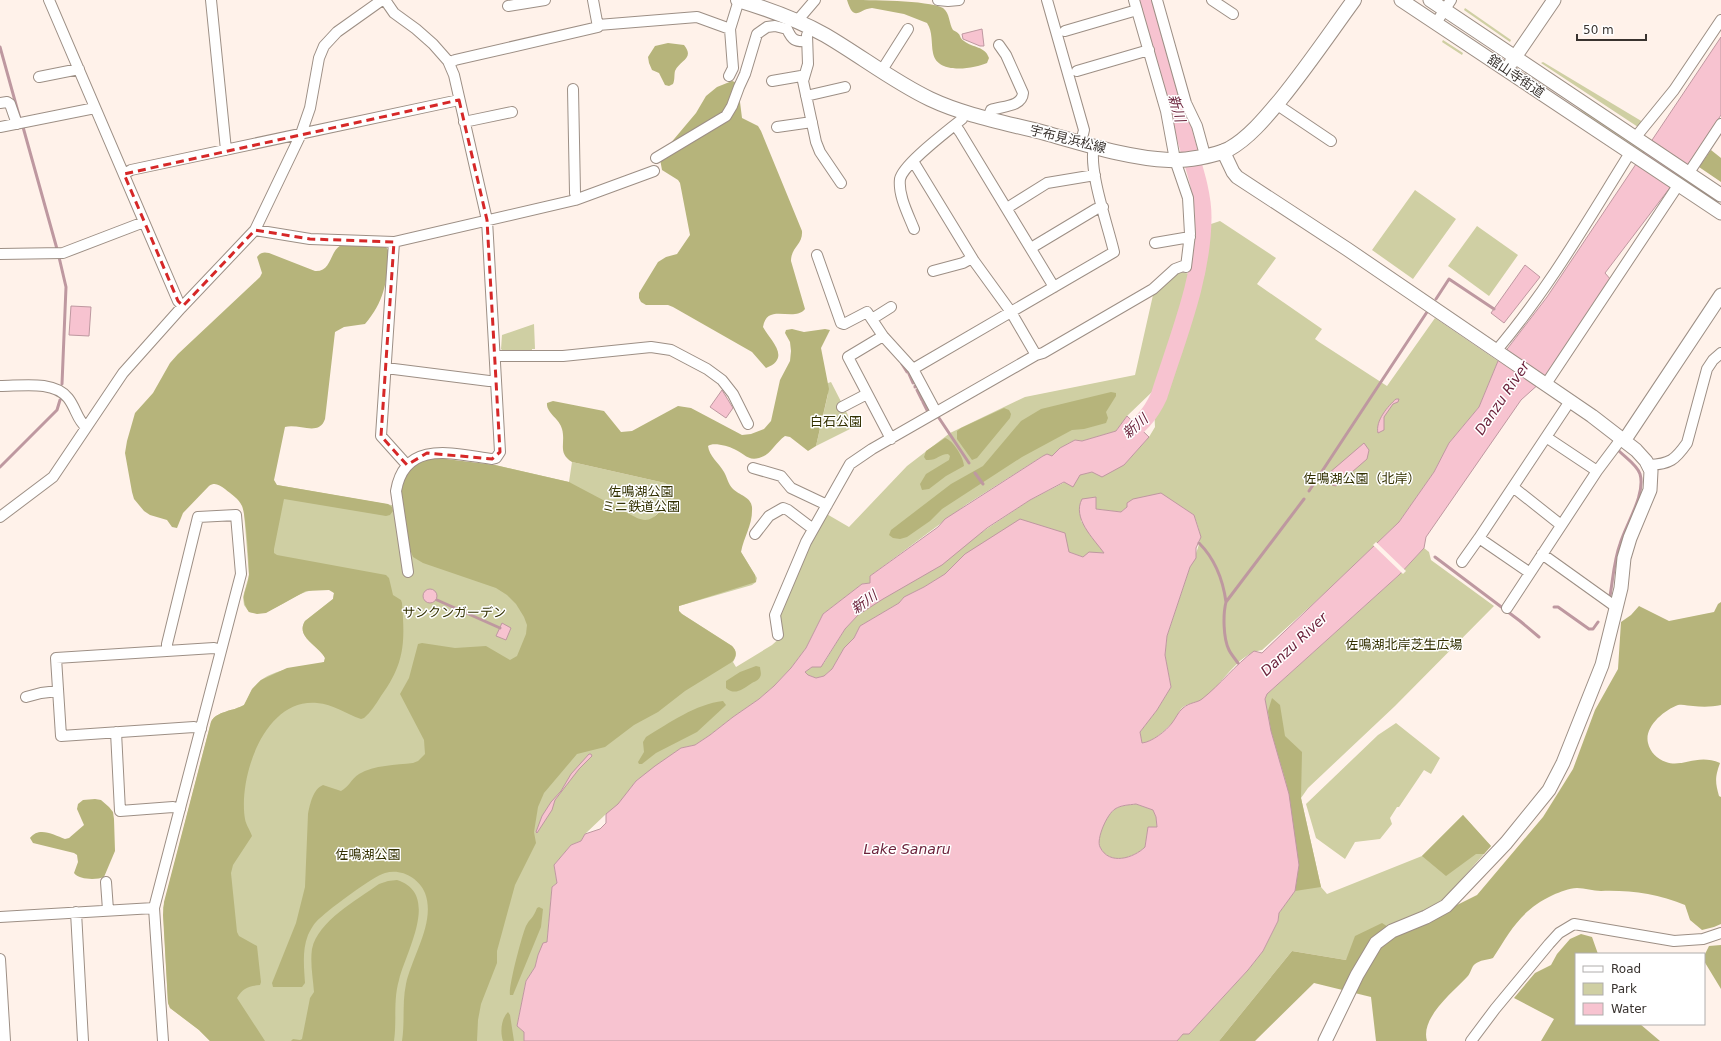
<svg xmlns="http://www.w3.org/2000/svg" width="1721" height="1041" font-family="'DejaVu Sans','Noto Sans JP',sans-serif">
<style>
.green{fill:#cfcfa3}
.forest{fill:#b6b47b}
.water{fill:#f7c3d0;stroke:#be98a0;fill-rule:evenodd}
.pier{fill:#fff2ea}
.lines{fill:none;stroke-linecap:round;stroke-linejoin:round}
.stream{stroke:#be98a0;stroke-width:3}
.river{stroke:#f7c3d0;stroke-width:17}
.minor-casing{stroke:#9d8f85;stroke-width:12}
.tertiary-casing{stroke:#9d8f85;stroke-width:15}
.secondary-casing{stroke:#9d8f85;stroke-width:16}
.minor{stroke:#fff;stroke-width:10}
.tertiary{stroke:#fff;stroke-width:13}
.secondary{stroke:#fff;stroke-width:14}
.marked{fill:none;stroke:#d62828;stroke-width:3;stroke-dasharray:8 5;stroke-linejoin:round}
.labels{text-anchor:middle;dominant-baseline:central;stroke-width:3;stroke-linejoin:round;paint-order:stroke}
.street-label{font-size:13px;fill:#39332f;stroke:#fff}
.park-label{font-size:13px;fill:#323001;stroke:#fff}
.water-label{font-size:14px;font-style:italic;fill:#6c233c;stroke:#fff}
</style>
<rect width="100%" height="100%" fill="#fff2ea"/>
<path class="green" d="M1465 8 1511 40 1510 42 1464 10Z
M1443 40 1463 53 1462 55 1442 42Z
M1543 62 1643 122 1638 127 1541 63Z
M1568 99 1685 178 1711 197 1710 199 1679 176 1584 113Z
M1415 190 1456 219 1413 279 1372 250Z
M1220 221 1276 258 1257 284 1322 329 1315 339 1319 342 1387 386 1435 318 1498 361 1479 407 1449 443 1434 472 1399 522 1325 593 1262 650C1237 653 1221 687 1202 700 1196 704 1189 702 1182 708 1178 712 1176 719 1172 723 1165 731 1152 742 1142 743L1140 732 1157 710 1171 687 1165 655 1167 636 1190 567C1193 562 1201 542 1200 537 1200 530 1196 521 1194 515L1180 506 1127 507 1121 512 1096 509 1081 521 1104 553 1083 557 1069 552 954 566 945 574 924 587 904 597 899 603 860 626 854 638 844 648 832 669 824 676 816 678 808 675 805 672 812 667 824 663 845 629 858 615 1030 500 1079 475 1124 465 1149 437 1155 427 1154 408 1190 320 1204 276 1211 224Z
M1477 226 1518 255 1489 296 1448 266Z
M1176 272 1193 274 1153 391 1127 416 1116 431 1082 441 1075 440 1060 448 1052 456H1043L967 504 870 576V583L862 584 823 614 806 648 791 668 774 686 759 699 733 717 710 735 695 745 681 748 636 781 618 805 606 814 585 834 581 841 571 845 554 865 557 883 552 887 547 942 538 955 535 967 526 981 517 1026 524 1032V1041H210L199 1030 170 1008 168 1003 163 908 211 722C216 711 234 711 244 705 248 699 250 691 255 686 267 670 301 666 320 664L324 662 325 658C319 646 295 637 305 621L333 599 334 593 332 590C295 583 278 619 249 612L244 605 243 597 249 575 244 513 277 485 403 507 495 465 569 482 572 462 665 483 669 486C672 498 660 511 652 519L741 552 757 578 756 582 752 585 679 606V611L682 614 732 646C737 651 737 656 733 662L736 667 772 645 781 637 778 615 808 543 825 513 849 527 907 466 950 433 1025 397 1135 375 1153 295Z
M534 324 535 349H532V351H503L501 349 502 335Z
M831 382 854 427 816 446 828 394V383Z
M1424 548 1429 552 1431 560 1494 606 1395 706 1308 788 1301 798 1321 887 1327 894 1422 856 1463 815 1491 846 1445 898 1346 960 1292 951 1219 1041H1177L1183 1034H1189L1248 970 1263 951 1278 921 1279 913 1295 891 1265 699 1267 694 1399 575Z
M1396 723 1440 758 1431 774 1424 770 1399 807H1397L1390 818 1392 824 1380 839 1355 842 1345 859 1316 838 1306 804 1378 735Z
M1136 804 1153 810 1156 817 1157 827 1148 828 1145 847C1134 858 1109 866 1100 847 1096 838 1107 814 1115 809 1121 805 1129 805 1136 804Z"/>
<path class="forest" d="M847 0C869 0 927 0 943 8 950 13 949 24 953 30 963 35 958 37 964 41 973 48 985 46 989 58L987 63C973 69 937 75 933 53 931 43 933 32 927 23L904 14 872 8C859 9 854 23 847 0Z
M668 43 684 45C695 59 680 60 675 71 674 75 675 80 673 84L669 86 665 85 659 73 652 70 649 63 648 57 655 46Z
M732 81 735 82 738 86 742 118 758 126 761 131 802 231C803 245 791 247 791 261L805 309C794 323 767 302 763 327 770 340 792 358 766 368L752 352 673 307 668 305H646L641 302 639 298V293L658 262 666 257 677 254 690 235 680 183 678 180 662 170 660 159 664 151 696 113 706 96 717 87Z
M1711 150 1721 158V182L1699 167Z
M341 245 386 247 388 250 389 254C387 282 384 302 365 324L344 327 335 332 325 419C319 437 299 423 285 427L274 480 277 485 388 504 392 507 393 511 390 515 386 516 284 499 274 549V553L277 555 386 575 389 578 393 595 401 600 402 603C405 642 405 663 381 696 376 704 371 712 364 718L361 719C346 714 333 704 317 703 264 698 238 778 245 819 246 825 250 830 252 836L233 865 231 873 237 932 239 936 257 946 261 982 260 985C248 986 243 988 237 998L265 1041H210L199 1030 170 1008 168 1003 163 915 164 902 211 722C216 711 234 711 244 705L252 689 261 680 287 668 324 662 325 658C319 646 295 637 305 621L333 599 334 593 329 590 306 591 266 613 257 614 249 612C238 596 248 590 249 574 249 563 246 515 242 506 239 499 231 494 225 489 219 485 215 482 209 486L183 513 177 528 172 527 167 520 150 515 144 511 134 499 132 492 125 453 127 441 135 413 153 393 170 363 178 354 260 277 262 273 257 257C261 252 264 252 269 253L315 271C332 272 329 252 341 245Z
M792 329 804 332 825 329 830 330 821 348 829 389 816 446 808 451 790 437 785 436C775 443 771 455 759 458 747 461 744 453 734 449 728 446 713 442 708 446 709 456 719 463 724 472 727 477 728 484 733 489 739 495 751 497 752 507 753 525 744 536 741 552L755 575 756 582 679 606V611L682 614 732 646C737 651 737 656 732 662L685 691 658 712 634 725 605 747 577 754 544 793 538 807 534 832 536 843 515 885 497 951V963L481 1004 478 1020 477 1041H402C405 1022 402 1002 406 984 412 956 436 922 425 893 419 878 401 868 385 873 373 876 325 912 316 922 313 925 310 931 308 935 302 950 304 967 305 983L302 987H273L272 983 296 923 305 887 308 814C310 804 313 789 323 785L341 791C349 787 351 779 359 774 374 765 396 765 413 763L418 761 425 754 424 740 400 694 409 678 418 644 422 643 455 648 486 646 510 660 517 656 526 634 527 625 524 617 516 604 507 595 496 588 423 563 413 557 409 547 401 491 406 475 411 468 419 463 428 459 438 458 495 465 569 482 637 518C642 520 647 521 652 518 661 513 672 496 669 486L665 483 572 462C557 453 566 443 562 429 560 419 546 413 547 403L553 401 604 411 621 432 632 431 678 406 691 408 742 435 751 434 764 429 771 421 780 380 790 361 791 351 790 342 785 333 786 330Z
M1111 392 1116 393V396L1106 412 1108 418 1106 423 1084 429 1072 430 1022 457 942 509 930 521 907 537 900 539 893 538 889 535 891 530 951 484 983 466 1021 421 1041 409Z
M1004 408 1009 410 1011 414 1010 418 977 458 972 460 957 439V431L961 428Z
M945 438C953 440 964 458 964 466L946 476 929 489 922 490 920 484 926 474 949 460 950 456 948 454C939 454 937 461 926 460L924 457 926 451Z
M1721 602V705C1712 707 1702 707 1693 706 1689 706 1683 704 1678 705 1664 710 1644 727 1648 743 1650 752 1657 759 1666 762 1683 768 1697 753 1720 763 1715 777 1715 782 1719 796L1721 797V924L1714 927 1702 930 1690 920 1685 905C1658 894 1630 890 1601 891 1593 891 1585 888 1577 888 1569 888 1560 892 1553 895 1521 910 1511 930 1493 958 1487 960 1480 960 1475 964 1471 967 1471 973 1467 977 1453 992 1420 1018 1427 1041H1376L1371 997 1314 983 1255 1041H1219L1292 951 1346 960 1355 936 1382 923 1399 934 1477 895 1543 817 1573 769 1595 710 1618 669 1621 622 1631 615 1639 606 1669 621 1714 612 1718 604Z
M756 666 760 667C760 670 762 674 760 677 759 680 754 682 752 683 743 689 735 696 726 688V681L740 672Z
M1272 698 1280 705 1285 736 1302 752 1301 798 1321 887 1295 891 1299 865 1296 845 1286 782 1271 731 1268 711Z
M723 701 726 705 724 707 697 732 656 753 642 764H639L638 762 644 752 643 742 646 737C669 723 696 704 723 701Z
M95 799 101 800 109 807 113 812 114 819 115 851 104 877C97 880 79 880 74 873L78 862 77 855 74 853 33 843 30 838C39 826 54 835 65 839L69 838 84 825 77 809 78 804 83 800Z
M1463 815 1491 846 1484 854H1476L1446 876 1422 856Z
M397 880C441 894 406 951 399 980 393 1000 397 1021 394 1041H291L293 1039 300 1040 302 1039 310 998 314 992C313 978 310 963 312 949 318 921 357 900 379 884L388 881Z
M539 907 543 909 541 927 513 995H510C508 988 522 935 526 926 530 918 533 919 537 908Z
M1581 934 1592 937 1598 954H1576V1024H1640L1660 1041H1541L1554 1019 1514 998 1535 973 1551 965 1557 954 1570 939Z
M1721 945V989L1704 961V956L1709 946Z
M508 1012 510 1015 514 1041H503C500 1032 501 1019 508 1012Z"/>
<path class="water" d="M982 29 984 46H980L963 39 962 34Z
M1721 37V115L1691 160 1605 273 1611 280 1551 373 1521 400 1426 537 1424 548 1399 575 1267 694 1265 699 1271 731 1289 794 1299 865 1295 891 1279 913 1278 921 1263 951 1248 970 1189 1034H1183L1177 1041H524V1032L517 1026 526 981 535 967 538 955 543 943 547 942 552 887 557 883 554 865 571 845 581 841 585 834 600 829 606 823V814L618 804 636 781 655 766 681 748 695 745 710 735 733 717 759 699 774 686 791 668 806 648 823 614 862 584 870 583V576L938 527 945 519 1043 456 1047 454 1052 456 1060 448 1075 440 1082 441 1116 431 1127 416 1149 437 1124 465 1102 477 1092 472 1080 475 1073 487 1064 482 1030 500 987 528 942 565 883 599 858 615 845 629 821 667H812L805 672 808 675 816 678 824 676 832 669 844 648 854 638 860 626 899 603 904 597 924 587 945 574 965 554 1020 519 1065 533 1069 552 1083 557 1089 552 1104 553C1093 538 1072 518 1082 499L1096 497V509L1121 512 1127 507V503L1133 499 1161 493 1194 515 1201 537 1196 548V558L1190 567 1167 636 1165 655 1171 687 1157 710 1140 732 1142 743C1152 742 1166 731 1172 723 1176 718 1178 712 1183 708 1190 702 1197 703 1202 699 1221 684 1235 665 1254 651L1262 653 1399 522 1434 472 1449 443 1479 407 1498 361 1547 297ZM1136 804 1153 810 1156 817 1157 827H1148L1145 847C1134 858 1109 866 1100 847 1096 839 1107 814 1115 809 1121 805 1129 805 1136 804Z
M1525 265 1540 277 1504 323 1491 313Z
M71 306 91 307 89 336 69 335Z
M722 390 733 408 726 418 710 407Z
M1396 399H1399L1398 402 1393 404 1384 417V430L1378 433C1375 421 1388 406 1396 399Z
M1364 443 1369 450 1367 459 1336 486 1332 485 1327 480 1329 473Z
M423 596a7 7 0 1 1 14 0a7 7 0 1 1-14 0Z
M502 623 511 628 506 640 496 636Z
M589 754H591L592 756 579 769 555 800 552 810 537 833 536 832 542 816 551 802 561 791 571 774Z"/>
<path class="pier" d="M1376 542 1406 571 1403 574 1373 545Z"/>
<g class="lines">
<path class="stream" d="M0 47 20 119
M23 127 57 249
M59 257 66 287 62 384
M1436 299 1449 279 1494 309
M902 364 907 372
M909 374 913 383
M915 386V387
M917 390 922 400
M923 402 927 410
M939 418 969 463
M0 467 57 410 60 400
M975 473 983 484
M1309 491 1427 312
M1199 543C1215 559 1223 580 1226 602
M1435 557 1520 621 1539 637
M1610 596C1613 579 1614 560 1620 544 1626 524 1646 494 1640 474 1637 465 1626 458 1619 451
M437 600 500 628
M1554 607H1558L1589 629H1593L1598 622
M1238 663C1235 659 1231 654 1229 650 1223 638 1223 614 1226 602L1304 499"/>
<path class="river" d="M1120 440C1138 428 1150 416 1159 396 1177 339 1203 277 1203 217 1203 191 1193 165 1186 140 1174 93 1161 46 1147 0"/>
<g class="minor-casing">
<path id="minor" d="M49 0 178 301 183 306
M211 0 226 150
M385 0 394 13 416 29 433 44 448 61 454 75 487 220 500 452 496 458 492 459C454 454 405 439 396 491L408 572
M938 0 948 1 959 0
M1047 0 1084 130 1081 142
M1157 0 1186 103 1197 126 1205 155
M1212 0 1233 14
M508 6 545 0
M797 21 815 0
M1436 23 1451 0
M598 25 697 17 730 29
M1065 31 1137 10
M807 35 808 64 803 81 816 142 820 152 841 183
M449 63 455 60 598 27 593 0
M882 70 908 29
M1077 71 1149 50
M729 76 733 68 730 29 739 0
M39 77 79 69
M772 81 801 76 804 78
M573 89 575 193 577 199
M806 96 845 87
M0 103 7 102 10 104 17 124
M1276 104 1331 141
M988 118 991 110C1002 106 1022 107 1023 93L1006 55 999 45
M464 122 512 112
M955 125 960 132 1054 287
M0 127 95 108
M777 127 812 122
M1636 139 1639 133 1674 90 1721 20
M656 158 726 116 732 106 739 87 745 74 757 34 767 27 775 26 787 29C792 40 795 42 807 41
M913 161 974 261 1011 312 1036 355
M124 174 131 170 459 100
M1688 174 1721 124
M1007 208 1047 183 1095 175
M914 229C908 214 898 195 900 179 903 164 949 130 962 119L964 111
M255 230 310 239 394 242 575 200 654 171
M394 242 381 436 407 465
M1155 243 1190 237
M1031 248 1096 209 1103 207
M0 254 63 253 144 222
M817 255 841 323 844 324 867 312 883 336 913 369
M933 271 963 263 972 258
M872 319 891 307
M883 336 848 357 891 439
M1496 351C1548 290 1588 220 1630 153
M495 356H563L651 347 671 350 707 369 722 380 733 394 748 424
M386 368 489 381 496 380
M1546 384 1679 184
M0 386C21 386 54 380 68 398 76 408 77 420 86 427
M842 407 867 394
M936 412 913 369 1114 252C1108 226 1088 170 1094 146
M1546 437 1597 471
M1649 465C1670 464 1675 460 1687 443L1707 369 1713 360 1721 353
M753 468 781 476 791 488 827 505
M1513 487 1561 525
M0 517 53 477 123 373 181 308 255 230 301 134 310 108 319 58 324 46 337 32 382 0
M755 534 769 516 783 508 788 510 813 529
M1479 538 1530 573
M1542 554 1616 607
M1462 562 1479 538 1570 401
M1507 608 1597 471 1621 439
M778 635 775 615 806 542 850 464 872 449 1036 355 1043 353 1153 289 1175 269 1183 266 1186 267 1190 234 1188 198 1175 160 1166 111 1134 0
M26 697 41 693 58 691
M201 729 194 727 61 736 56 658 214 648 221 650
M116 732 120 811 173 807 180 809
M106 882 108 910
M76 912 83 1041
M0 917 154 908
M0 959 5 1041
M163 1041 154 908 241 574 236 515 198 517 167 644V651
M1471 1041 1495 1009 1549 944 1559 933 1574 924 1674 941 1703 939 1721 933"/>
</g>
<g class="tertiary-casing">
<path id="tertiary" d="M1401 0 1721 213
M1430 0 1721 195
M1511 63 1554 0
M1223 151 1233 172 1237 177 1347 249 1592 416 1636 450 1646 461 1651 471 1650 490 1630 538 1624 558 1621 588 1602 665 1563 763 1549 790 1506 843 1446 906 1426 917 1392 931 1376 943 1357 975 1325 1041
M1624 441 1721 295"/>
</g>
<g class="secondary-casing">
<path id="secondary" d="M738 0C768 9 798 20 825 35 861 56 894 82 930 99 966 116 1007 123 1045 133 1085 144 1127 158 1169 160 1185 161 1215 156 1229 149 1249 138 1266 117 1281 99 1307 67 1330 33 1354 0"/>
</g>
<use href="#minor" class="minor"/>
<use href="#tertiary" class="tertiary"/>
<use href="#secondary" class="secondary"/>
</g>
<path class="marked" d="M459 100 487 220 500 452 492 459 427 453 407 465 381 436 394 242 310 239 255 230 183 306 178 301 124 174Z"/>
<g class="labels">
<g class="street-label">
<text transform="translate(1516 76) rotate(34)">舘山寺街道</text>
<text transform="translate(1068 139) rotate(14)">宇布見浜松線</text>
</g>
<g class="park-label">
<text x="836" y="421">白石公園</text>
<text x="1362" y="478">佐鳴湖公園（北岸）</text>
<text x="641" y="491">佐鳴湖公園<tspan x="641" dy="15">ミニ鉄道公園</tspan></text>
<text x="454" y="612">サンクンガーデン</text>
<text x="1404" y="644">佐鳴湖北岸芝生広場</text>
<text x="368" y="854">佐鳴湖公園</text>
</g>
<g class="water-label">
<text transform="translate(1177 108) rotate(74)">新川</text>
<text transform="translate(1502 398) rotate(-56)">Danzu River</text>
<text transform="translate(1135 426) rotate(-41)">新川</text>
<text transform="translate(864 602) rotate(-35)">新川</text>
<text transform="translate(1294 644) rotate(-43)">Danzu River</text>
<text x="907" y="849">Lake Sanaru</text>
</g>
</g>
<rect x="1575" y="953" width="130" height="72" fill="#ffffff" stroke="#b0adac"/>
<rect x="1583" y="966" width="20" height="6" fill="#ffffff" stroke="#b0adac"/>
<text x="1611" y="973" font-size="12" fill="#39332f">Road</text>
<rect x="1583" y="983" width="20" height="12" fill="#cfcfa3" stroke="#b0adac"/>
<text x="1611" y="993" font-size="12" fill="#39332f">Park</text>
<rect x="1583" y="1003" width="20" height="12" fill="#f7c3d0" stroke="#b0adac"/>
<text x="1611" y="1013" font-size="12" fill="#39332f">Water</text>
<path d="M1577 34v6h69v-6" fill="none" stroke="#39332f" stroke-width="2"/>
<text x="1583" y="34" font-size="12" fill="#39332f" stroke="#ffffff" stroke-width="3" paint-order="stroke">50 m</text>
</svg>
